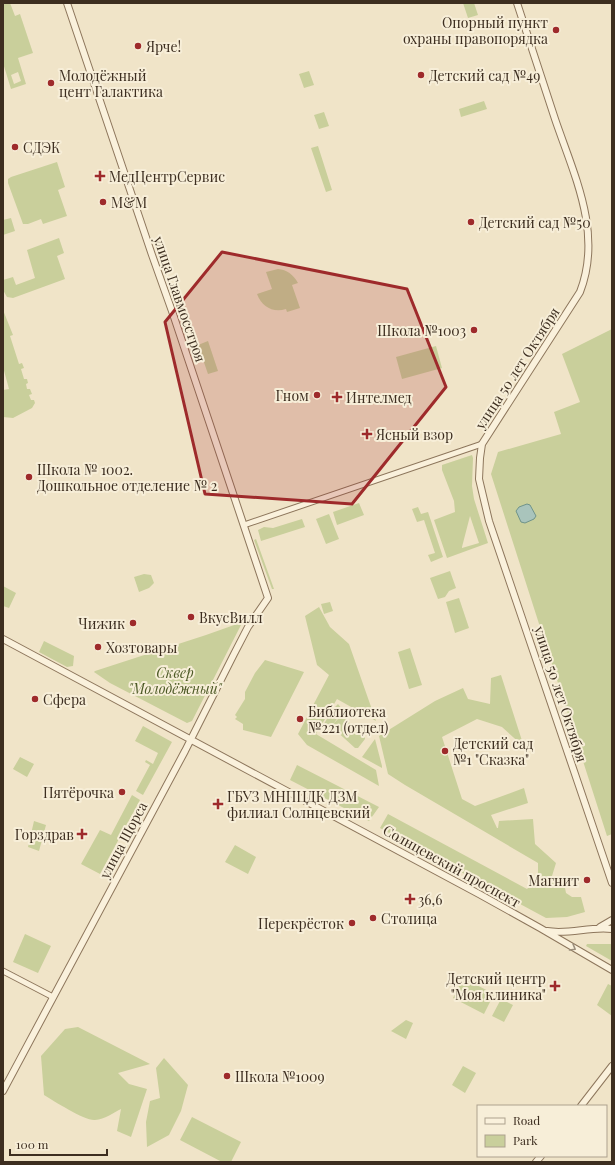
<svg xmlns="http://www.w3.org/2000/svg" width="615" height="1165" font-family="'Playfair Display',serif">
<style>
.green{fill:#c9cf9b;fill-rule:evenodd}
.water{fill:#a9c4bc;stroke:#6f938a}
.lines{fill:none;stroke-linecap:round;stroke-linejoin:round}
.minor-casing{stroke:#8d765c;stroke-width:7}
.tertiary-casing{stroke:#8d765c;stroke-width:8}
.minor{stroke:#faf1dc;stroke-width:5}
.tertiary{stroke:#faf1dc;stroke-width:6}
.oneway{stroke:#9c907e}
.marked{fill:#9e2a2b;fill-opacity:0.2;stroke:#9e2a2b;stroke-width:3;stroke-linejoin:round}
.poi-dot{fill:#9e2a2b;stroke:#f7eed8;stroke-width:1.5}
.labels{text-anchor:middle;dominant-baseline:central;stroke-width:4;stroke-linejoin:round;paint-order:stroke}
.poi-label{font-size:14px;fill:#3d2e20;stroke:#f7eed8;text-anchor:start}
.street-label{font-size:14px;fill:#3d2e20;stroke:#f7eed8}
.park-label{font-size:14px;font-style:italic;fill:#4d5a26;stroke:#f7eed8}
</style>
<rect width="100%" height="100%" fill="#f0e4c8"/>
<path class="green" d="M3 3H10L15 16 20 14 33 53 18 58 26 84 11 89 3 63ZM18 72 21 81 14 84 11 75Z
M463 3H474L478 15 468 18Z
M309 71 314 85 304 88 299 74Z
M484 101 487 109 461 117 459 109Z
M324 112 329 126 319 129 314 115Z
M318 146 332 190 326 192 311 148Z
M57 162 65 187 58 190 67 216 43 224 41 219 28 224H23L8 183V179L11 177Z
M11 218 15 231 3 235V220Z
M59 238 64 253 57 256 65 279 13 298 7 297 3 290V280L13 277 16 285 35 278 27 250Z
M278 269C287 270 293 274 298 283L292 285 300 308 287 312 286 309C273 313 262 307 257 294L272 289 266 272Z
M3 310 13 335 10 336 19 364 22 363 24 368 21 369 24 379H27L28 383 26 384 27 389H30L32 394 29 395 31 400H34L35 403 32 408 13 418 3 417V390L9 389 3 367Z
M612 329V834L607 836 491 474 498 452 561 434 554 412 580 402 562 354Z
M208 341 218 371 208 374 198 345Z
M436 346 442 368 402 379 396 357Z
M472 455 473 458 472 486 474 499 488 543 447 558 434 520 455 512 454 501 442 470V465ZM470 516 479 543 462 548V547Z
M359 503 364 515 337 525 333 512Z
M418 507 421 514 428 512 443 557 431 562 428 555 435 553 424 520 417 522 412 509Z
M329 514 339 539 326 544 316 519Z
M302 519 305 527 261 541 258 530 264 527 273 528Z
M256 539 274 589H272L254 540Z
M450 571 456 588 449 591 445 597 438 599 430 578Z
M144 574 151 575 154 583 149 588 139 592 134 577Z
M3 586 16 593 9 608 3 606Z
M459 598 469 628 455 633 446 602Z
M330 602 333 611 324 614 321 604Z
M319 607 330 627 349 644 376 721 337 699 316 734 376 770 379 786 307 745 298 734 329 675 317 665 305 616Z
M237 624 241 625 192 721 187 723 110 683 94 672 95 671 206 635Z
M44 641 74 656 73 666 67 667 39 652Z
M410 648 422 685 409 689 398 652Z
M265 660 304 672 271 737 243 730V724L235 719 237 717 235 715 245 699V692L255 673Z
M501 675 524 747 502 727 477 719 442 737 462 799 475 806 524 788 528 803 491 815 497 828H498L499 821 533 819 535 844 556 863 552 876 561 888H565L566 893 572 897H581L585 912 567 917 546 918 380 828 388 814 527 889 538 878V863L405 785 388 774 379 736 435 701 463 688 468 699 490 704 491 678Z
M338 704 346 714 343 716H339L334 723 340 717H343L365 737V739L358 748H355L333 728 332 725 328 731 322 727 333 709Z
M143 726 172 742 143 795 136 791 150 765 145 762 146 760 153 764 158 753 135 741Z
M375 739 382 766V768L362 757Z
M20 757 34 764 27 777 13 769Z
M297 765 379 807 369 821 290 780Z
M132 795 140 800 100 874 81 864 100 830 111 835Z
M34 821 46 825 39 851 28 847Z
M235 845 256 857 248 874 225 862Z
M25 934 51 946 38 973 13 962Z
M587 944H612V961L586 946Z
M463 978 494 994 484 1014 453 998Z
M608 984 612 986V1016L597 1005Z
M501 999 513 1005 504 1022 492 1016Z
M406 1020 413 1023 406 1039 391 1031Z
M78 1027 150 1064 118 1073 129 1084 147 1089 131 1137 117 1131 121 1109C113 1113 105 1119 95 1120 85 1121 54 1101 44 1095L41 1056 65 1029Z
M164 1058 188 1085 181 1111 169 1135 147 1147 146 1122 150 1101 160 1098 156 1068Z
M463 1066 476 1073 465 1093 452 1085Z
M192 1117 241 1142 231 1162H222L180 1140Z"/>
<path class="water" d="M527 504 530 505 536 516 534 519 525 523 521 522 516 511 519 507Z"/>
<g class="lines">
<g class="minor-casing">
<path id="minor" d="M244 525 482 444
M3 971 53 997"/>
</g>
<g class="tertiary-casing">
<path id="tertiary" d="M517 3C530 42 542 80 555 119 574 175 603 233 580 292L482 444 480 458 479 479 489 521 612 883
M3 639 479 894 540 928 612 970
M600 927 612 920
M547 931C569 935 590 926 612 929
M3 1091 185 751 234 654 248 627 268 598 173 314 152 255 67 3
M581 1106 612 1066
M536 1162 541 1156"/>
</g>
<use href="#minor" class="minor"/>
<use href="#tertiary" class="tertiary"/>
</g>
<defs><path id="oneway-chevron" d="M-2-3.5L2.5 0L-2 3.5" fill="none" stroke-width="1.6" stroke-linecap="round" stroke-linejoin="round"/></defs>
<use class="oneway" href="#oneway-chevron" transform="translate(573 948) rotate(30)"/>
<path class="marked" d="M222 252 407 289 446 387 352 504 205 494 165 322Z"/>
<g class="poi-dot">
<circle cx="556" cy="30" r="4"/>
<circle cx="138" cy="46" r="4"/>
<circle cx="421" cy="75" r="4"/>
<circle cx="51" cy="83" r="4"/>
<circle cx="15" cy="147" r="4"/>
<path d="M98 170h4v4h4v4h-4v4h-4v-4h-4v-4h4z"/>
<circle cx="103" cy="202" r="4"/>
<circle cx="471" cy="222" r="4"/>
<circle cx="474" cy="330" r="4"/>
<circle cx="317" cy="395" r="4"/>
<path d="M335 391h4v4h4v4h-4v4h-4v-4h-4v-4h4z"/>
<path d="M365 428h4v4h4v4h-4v4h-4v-4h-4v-4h4z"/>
<circle cx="29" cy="477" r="4"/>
<circle cx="191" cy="617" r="4"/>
<circle cx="133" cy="623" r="4"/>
<circle cx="98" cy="647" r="4"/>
<circle cx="35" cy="699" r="4"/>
<circle cx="300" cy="719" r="4"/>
<circle cx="445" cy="751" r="4"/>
<circle cx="122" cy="792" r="4"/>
<path d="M216 798h4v4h4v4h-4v4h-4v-4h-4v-4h4z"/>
<path d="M80 828h4v4h4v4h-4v4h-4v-4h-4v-4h4z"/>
<circle cx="587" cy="880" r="4"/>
<path d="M408 893h4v4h4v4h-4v4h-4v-4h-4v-4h4z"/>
<circle cx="373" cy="918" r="4"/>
<circle cx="352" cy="923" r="4"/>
<path d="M553 980h4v4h4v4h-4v4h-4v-4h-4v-4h4z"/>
<circle cx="227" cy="1076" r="4"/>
</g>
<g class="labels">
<g class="poi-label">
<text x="548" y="22" text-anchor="end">Опорный пункт<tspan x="548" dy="16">охраны правопорядка</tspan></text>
<text x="146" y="46">Ярче!</text>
<text x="59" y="75">Молодёжный<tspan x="59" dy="16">цент Галактика</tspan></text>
<text x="429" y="75">Детский сад №49</text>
<text x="23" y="147">СДЭК</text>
<text x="109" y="176">МедЦентрСервис</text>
<text x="111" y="202">M&amp;M</text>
<text x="479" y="222">Детский сад №50</text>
<text x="466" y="330" text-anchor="end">Школа №1003</text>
<text x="309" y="395" text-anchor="end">Гном</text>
<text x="346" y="397">Интелмед</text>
<text x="376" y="434">Ясный взор</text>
<text x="37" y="469">Школа № 1002.<tspan x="37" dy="16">Дошкольное отделение № 2</tspan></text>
<text x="199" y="617">ВкусВилл</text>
<text x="125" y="623" text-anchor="end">Чижик</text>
<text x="106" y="647">Хозтовары</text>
<text x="43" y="699">Сфера</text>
<text x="308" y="711">Библиотека<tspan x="308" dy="16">№221 (отдел)</tspan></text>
<text x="453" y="743">Детский сад<tspan x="453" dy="16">№1 "Сказка"</tspan></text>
<text x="114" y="792" text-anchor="end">Пятёрочка</text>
<text x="227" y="796">ГБУЗ МНПЦДК ДЗМ<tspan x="227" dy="16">филиал Солнцевский</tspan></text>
<text x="74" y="834" text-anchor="end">Горздрав</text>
<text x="579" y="880" text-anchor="end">Магнит</text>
<text x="418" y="899">36,6</text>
<text x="381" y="918">Столица</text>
<text x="344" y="923" text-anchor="end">Перекрёсток</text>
<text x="546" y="978" text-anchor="end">Детский центр<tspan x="546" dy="16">"Моя клиника"</tspan></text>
<text x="235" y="1076">Школа №1009</text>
</g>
<g class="street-label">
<text transform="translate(180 299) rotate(71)">улица Главмосстроя</text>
<text transform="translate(517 368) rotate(-57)">улица 50 лет Октября</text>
<text transform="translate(561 694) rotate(72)">улица 50 лет Октября</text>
<text transform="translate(123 840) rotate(-62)">улица Щорса</text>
<text transform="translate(452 866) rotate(29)">Солнцевский проспект</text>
</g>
<g class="park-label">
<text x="175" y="672">Сквер<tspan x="175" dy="16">"Молодёжный"</tspan></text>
</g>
</g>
<rect width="615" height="1165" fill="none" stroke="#3d2e20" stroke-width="8"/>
<rect x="477" y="1105" width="130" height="52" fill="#f7eed8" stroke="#ada18e"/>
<rect x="485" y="1118" width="20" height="6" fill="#faf1dc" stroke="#ada18e"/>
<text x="513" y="1125" font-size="12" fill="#3d2e20">Road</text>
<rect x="485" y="1135" width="20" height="12" fill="#c9cf9b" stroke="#ada18e"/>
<text x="513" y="1145" font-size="12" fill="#3d2e20">Park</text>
<path d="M10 1149v6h97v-6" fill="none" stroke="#3d2e20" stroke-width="2"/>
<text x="16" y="1149" font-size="12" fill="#3d2e20" stroke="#f7eed8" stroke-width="3" paint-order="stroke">100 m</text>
</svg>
